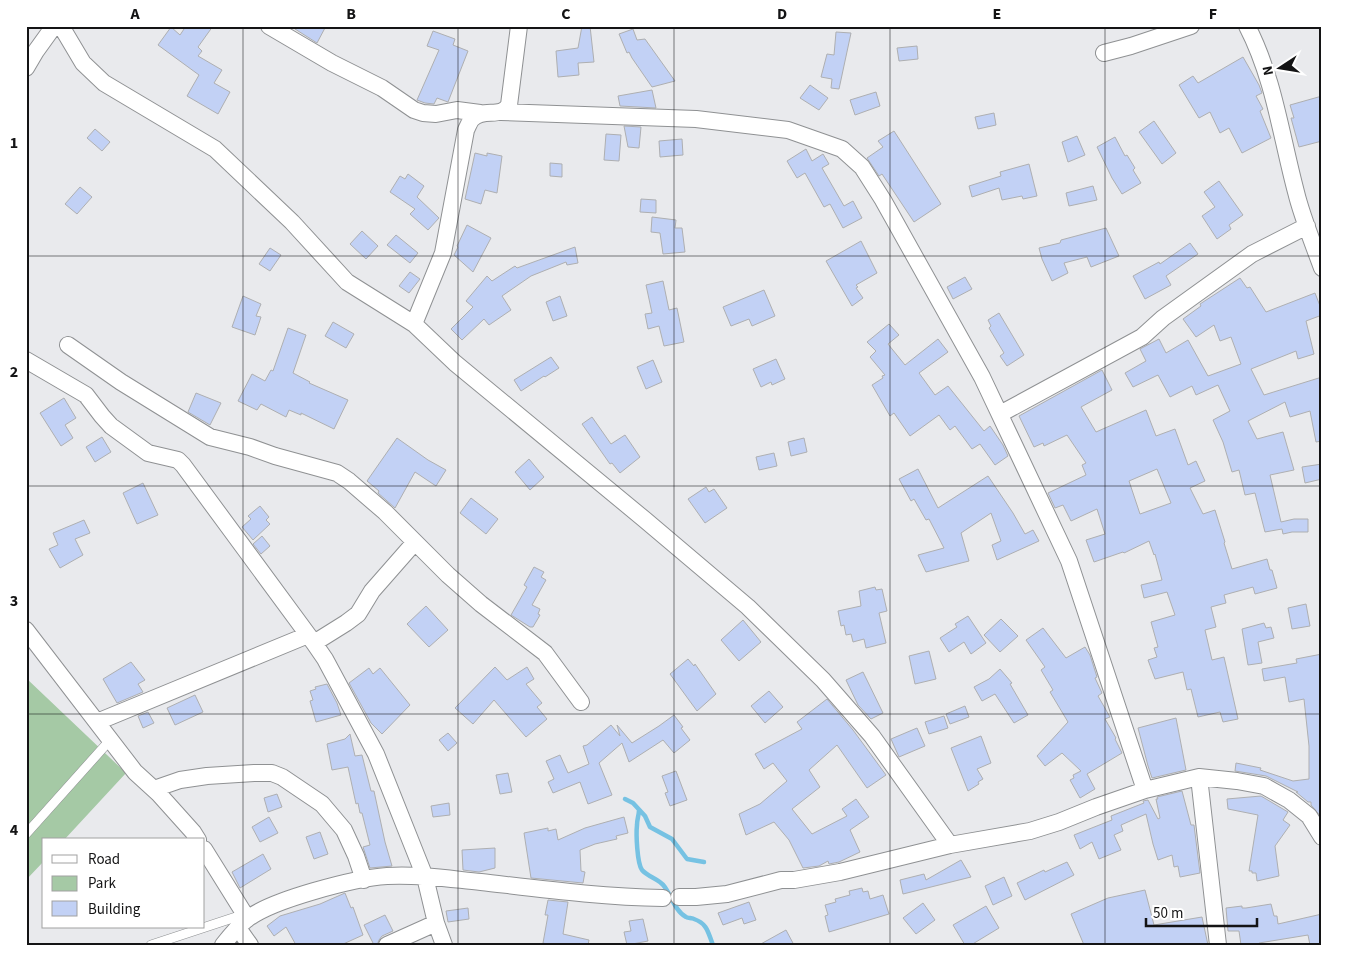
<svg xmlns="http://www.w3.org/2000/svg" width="1348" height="971" font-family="'Source Sans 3',sans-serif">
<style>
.green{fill:#a5c9a5}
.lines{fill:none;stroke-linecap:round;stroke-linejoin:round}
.stream{stroke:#76c2e3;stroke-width:4.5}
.building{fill:#c2d1f5;stroke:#aeafb1;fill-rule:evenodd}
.service-casing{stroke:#8f9193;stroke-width:10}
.minor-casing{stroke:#8f9193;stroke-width:18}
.service{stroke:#fff;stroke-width:9}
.minor{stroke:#fff;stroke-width:16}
.grid{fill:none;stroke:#141415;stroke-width:1;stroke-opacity:0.55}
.neatline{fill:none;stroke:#141415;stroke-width:2}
.grid-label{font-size:16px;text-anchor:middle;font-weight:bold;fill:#141415}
</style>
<rect width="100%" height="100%" fill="#e9eaed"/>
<path class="green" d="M26 678 126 773 64 840H44V861L26 880Z"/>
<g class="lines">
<path class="stream" d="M625 799 633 803 645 816 650 827 672 839 687 859 704 862
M639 810C639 815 637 819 637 825 636 834 637 863 642 870 648 877 659 879 664 886 671 895 675 911 686 917 687 918 693 918 694 919 708 924 708 933 713 945"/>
</g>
<path class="building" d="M186 26H213L198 47 202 51 198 56 222 70 214 83 230 92 218 114 187 96 199 75 158 45 171 27 180 35Z
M296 26H326L317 43 295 29Z
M582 26H590L594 62 578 63 579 75 558 77 556 51 578 48Z
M633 29 637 40 645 39 675 81 652 87 632 58 629 52 627 53 619 34Z
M433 31 455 39 453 45 468 51 448 102 437 98 434 104 425 103 417 100 439 50 427 46Z
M836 32 851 33 839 89 831 88 832 79 821 77 827 54 834 55Z
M917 46 918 59 899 61 897 48Z
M1243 57 1259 85 1262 93 1256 96 1263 109 1260 111 1271 138 1242 153 1229 128 1220 133 1210 112 1199 118 1179 85 1193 76 1198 83Z
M810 85 828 98 819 110 800 98Z
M652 90 656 108 620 106 618 96Z
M876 92 880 106 855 115 850 100Z
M1322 96V141L1299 147 1291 118H1294L1290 105Z
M994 113 996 125 978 129 975 117Z
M1154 121 1176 153 1162 164 1139 132Z
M624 126 641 127 639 148 628 147Z
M95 129 110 142 102 151 87 138Z
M894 131 941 204 914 222 882 174 879 176 867 158 883 147 878 141Z
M606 134 621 135 619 161 604 160Z
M1077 136 1085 155 1068 162 1062 142Z
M1115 137 1125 156 1127 155 1135 168 1133 170 1141 183 1122 194 1112 178 1097 147Z
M682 139 683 155 660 157 659 141Z
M806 149 812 161 823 154 829 164 822 168 844 206 853 201 862 218 843 228 830 204 824 207 805 173 797 178 787 161Z
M475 153 487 156V153L502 156 497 193 485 190 481 204 465 199Z
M550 163 562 164V177L550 176Z
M1029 164 1037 196 1023 199 1022 196 1002 200 999 188 972 197 969 186 1001 176 1000 172Z
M408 174 424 186 417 197 439 218 428 230 410 214 415 209 390 192 400 176 405 179Z
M1219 181 1243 215 1229 225 1231 229 1217 239 1202 216 1215 207 1204 192Z
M1093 186 1097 200 1069 206 1066 193Z
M80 187 92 197 77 214 65 204Z
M641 199 656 200V213L640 212Z
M652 217 676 220 675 228H682L685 252 663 254 660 233 651 232Z
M467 225 491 238 473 272 454 255 458 247 457 246Z
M1106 228 1119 256 1091 267 1087 257 1064 263 1068 273 1052 281 1042 259 1039 248 1060 243 1061 240Z
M362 231 378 246 366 259 350 244Z
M396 235 418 253 410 263 387 245Z
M861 241 877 273 856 285 858 287 856 288 863 298 852 306 826 261Z
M1190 243 1198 254 1166 276 1171 285 1145 299 1133 276 1159 262 1160 264Z
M575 247 578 263 567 265 566 262 531 276 502 296 511 310 489 325 484 319 462 340 451 329 473 307 466 301 487 276 492 281 515 266 517 268Z
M270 248 281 255 270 271 259 264Z
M410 272 420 279 409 293 399 286Z
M965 277 972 289 953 299 947 287Z
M1240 278 1247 288 1250 287 1266 312 1315 293 1322 311V315L1306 321 1314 354 1298 359 1296 351 1251 369 1264 395 1322 377V441L1316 442 1310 411 1290 417 1285 402 1248 421 1257 439 1283 432 1294 470 1270 475 1281 522 1294 519H1308V532H1292L1283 534 1282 529 1265 532 1255 493 1245 495 1239 470 1232 472 1223 442 1213 420 1230 411 1218 385 1196 395 1192 386 1170 397 1158 375 1133 387 1125 373 1146 361 1140 349 1159 339 1166 353 1188 340 1208 376 1241 364 1231 337 1220 341 1214 325 1196 337 1183 319 1201 306 1200 304Z
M663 281 669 310 677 308 684 342 664 346 659 326 648 329 645 314 652 313 646 285Z
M764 290 775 316 752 326 749 319 731 326 723 307Z
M243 296 261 304 256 316 261 317 255 335 232 327Z
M560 296 567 316 553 321 546 302Z
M999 313 1024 355 1007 366 1000 356 1004 353 989 328 991 326 988 320Z
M333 322 354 334 346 348 325 336Z
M889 324 899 335 888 344 905 365 938 339 948 352 919 373 935 395 948 386 984 431 990 426 1003 445 1008 456 995 465 980 444 972 449 955 426 950 430 939 415 910 436 894 413 890 416 872 385 883 378 882 376 885 375 870 357 876 351 867 342Z
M288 328 306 335 293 373 310 382 309 383 348 400 334 429 301 413V415L289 410 286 417 261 404 257 410 238 401 252 374 265 381 271 370 273 371Z
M551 357 559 368 545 377 544 376 521 391 514 380Z
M776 359 785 379 772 385 771 382 761 387 753 369Z
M653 360 662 382 646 389 637 367Z
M1102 370 1112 390 1081 407 1096 432 1146 410 1156 436 1175 429 1188 465 1196 461 1205 481 1190 488 1203 514 1215 510 1225 542 1224 543 1232 569 1267 559 1270 570H1272L1277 588 1255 594 1253 587 1224 595 1226 603 1211 607 1216 627 1205 630 1212 660 1224 657 1238 719 1223 722 1220 712 1198 717 1191 689 1187 690 1183 672 1155 679 1148 660 1157 657 1154 648 1158 647 1151 622 1175 615 1167 592 1144 598 1141 585 1162 580 1155 554 1154 555 1149 541 1124 553 1123 552 1094 562 1086 540 1105 534 1097 509 1071 521 1063 505 1055 508 1048 493 1086 475 1082 465 1086 463 1067 435 1044 446 1043 443 1034 447 1019 416ZM1157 469 1171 503 1140 514 1129 481Z
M196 393 221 403 210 425 188 412Z
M64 398 76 418 65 425 73 438 61 446 40 413Z
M592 417 611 444 625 435 640 457 620 473 612 463 610 464 582 424Z
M102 437 111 452 95 462 86 447Z
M397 438 428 460 446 470 436 486 415 472 395 508 378 493 379 491 367 481Z
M804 438 807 452 791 456 788 442Z
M774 453 777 466 759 470 756 457Z
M529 459 544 477 530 490 515 472Z
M1322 464V479L1305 483 1302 467Z
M918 469 938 508 988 476 1013 513 1025 534 1033 530 1039 541 997 560 992 545 1001 541 991 513 961 533 969 561 926 572 918 555 944 548 929 519 926 520 914 499 911 501 899 479Z
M143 483 158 515 137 524 123 493Z
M706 487 709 492 714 489 727 508 705 523 688 499Z
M471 498 498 519 486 534 460 513Z
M260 506 269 517 266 520 270 524 253 540 242 527 251 519 248 516Z
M84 520 90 533 75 539 83 555 60 568 49 549 58 545 53 533Z
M262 536 270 546 261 554 253 544Z
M534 567 544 572 541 577 546 580 532 605 540 609 538 614 540 615 533 627H530L511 615 527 587 524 585Z
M875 587 876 590 882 589 887 611 879 613 886 643 866 648 864 639 853 642 851 634 846 635 844 625 841 626 838 611 861 606 859 591Z
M1306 604 1310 626 1292 629 1288 608Z
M426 606 448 630 429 647 407 624Z
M968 616 986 643 971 654 964 642 949 652 940 638 957 627 955 624Z
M1001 619 1018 636 1000 652 984 635Z
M743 620 761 642 739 661 721 640Z
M1264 623 1266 628 1271 627 1274 638 1258 642 1262 663 1248 665 1242 629Z
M1043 628 1066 658 1085 647 1090 655 1097 677 1095 678 1102 693 1098 696 1110 717 1105 719 1116 738 1115 739 1122 753 1087 774 1095 789 1080 798 1070 780 1074 778 1073 775 1081 771 1062 753 1045 766 1037 756 1068 722 1050 692 1053 690 1041 670 1045 667 1026 640Z
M929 651 936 679 915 684 909 656Z
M1322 654V818L1311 805V802H1308L1296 792H1298L1266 776 1235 771 1236 763 1261 768 1260 770 1293 781 1309 779V746L1304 699 1289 702 1285 677 1264 681 1262 669 1297 663 1296 659Z
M688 659 694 666 695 664 716 694 697 711 670 674Z
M131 662 145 680 138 684 143 692 117 703 103 679Z
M495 667 507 680 527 667 534 679 526 684 542 703 537 707 547 719 526 737 494 700 473 724 455 708Z
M369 668 373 674 380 668 410 705 382 734 371 723 349 683Z
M1000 669 1012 683 1010 684 1028 715 1014 723 995 694 982 701 974 687 989 679Z
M863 672 883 713 871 719 858 705 846 680Z
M327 684 337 703 341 715 316 722 310 701 313 700 310 691 316 689 315 687Z
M769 691 783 707 765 723 751 706Z
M195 695 203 712 175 725 167 708Z
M827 699 853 730 886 775 867 788 837 745 809 770 820 787 792 809 812 834 847 816 842 809 856 799 869 817 850 830 860 852 839 862 829 864 828 861 819 866 803 868 789 840 774 822 746 835 739 814 760 804 787 781 773 763 764 769 755 754 802 729 797 722Z
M965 706 969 717 950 724 946 714Z
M148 712 154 723 143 728 138 716Z
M674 715 683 727 681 728 690 740 674 753 663 740 629 762 622 743 599 763 612 795 588 804 580 782 553 793 548 782 554 779 546 761 560 755 568 773 589 764 583 746 587 745 611 725 620 736 617 725 632 743 659 726Z
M944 716 948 728 929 734 925 722Z
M1176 718 1186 770 1152 778 1148 766 1138 728Z
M917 728 925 746 899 757 891 739Z
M448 733 457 743 448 751 439 740Z
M350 734 355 756 362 755 371 791H374L385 842 392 866 370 868 363 847 370 845 362 813H360L358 803 356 804 348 767 332 770 327 744 345 739Z
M981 736 991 763 977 769 983 779 978 782 979 784 968 791 951 748Z
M676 771 687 800 670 806 665 793 668 792 662 776Z
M508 773 512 792 500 794 496 775Z
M1182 791 1191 825H1194L1200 873 1180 877 1178 866 1174 867 1172 855 1158 860 1153 844 1146 814 1121 825 1123 831 1114 835 1121 850 1099 859 1092 842 1080 849 1074 835 1112 820 1111 816 1144 803 1143 801 1148 800 1158 819 1160 818 1156 799H1158L1157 797Z
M277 794 282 807 268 812 264 798Z
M1261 796 1288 812 1283 820 1290 825 1275 846 1279 876 1257 881 1256 873H1252V871H1249L1258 815 1228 809 1227 799Z
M449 803 450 815 433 817 431 806Z
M269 817 278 833 260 842 252 827Z
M624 817 628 833 616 836 617 839 595 844 580 850 581 871 585 872 583 883 531 878 524 833 548 828V831L556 829 558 840 585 828Z
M320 832 328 854 314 859 306 837Z
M495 848V868L479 872 463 870 462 850Z
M263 854 271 869 240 888 232 872Z
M961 860 971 877 903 894 900 880 924 874 926 880Z
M1067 862 1074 875 1025 900 1017 883 1044 870 1045 872Z
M1004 877 1012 896 993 905 985 886Z
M862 888 863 892 868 891 870 899 883 895 889 914 829 932 825 916 828 915 825 905 836 902 835 899 850 895 849 891Z
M1145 890 1154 925 1202 917 1208 945H1084L1071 914 1108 898Z
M345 893 351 908 353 907 363 935 341 945H296L286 927 274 936 267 926 280 916 320 904Z
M548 900 568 902 563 934 589 940 588 945H550L543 943 548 915H545Z
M749 902 756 920 744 924 742 918 723 925 718 913Z
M923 903 935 920 916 934 903 918Z
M1271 904 1274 916H1277L1278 924 1322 914V945H1310L1308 935 1259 943V945H1241L1239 931H1228L1226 908 1242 906V908H1246Z
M986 906 999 928 971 945H965L953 925Z
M468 908 469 919 448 922 446 911Z
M385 915 393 931 382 936 379 940 377 945H374L364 925Z
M643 919 648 941 627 945 624 932 631 931 629 921Z
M786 930 794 945H759Z"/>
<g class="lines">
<g class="service-casing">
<path id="service" d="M26 834 111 739
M151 945 245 914"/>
</g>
<g class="minor-casing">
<path id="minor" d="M61 26 83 63 104 83 215 149 292 222 347 282 414 324 455 363 644 519 748 607 823 680 872 736 950 845
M269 26 332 63 382 88 414 110 423 113 436 114 457 110 480 113
M1247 26C1274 78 1281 136 1296 192 1302 217 1313 243 1322 268
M1104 53 1131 46 1191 26
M26 68 36 51 54 26
M501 112 696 119 788 130 842 149 862 167 883 200 982 377 1069 561 1145 790
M414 324 443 253 466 130C468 126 470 121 472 119 483 107 501 119 509 105L519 26
M68 345 121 382 210 437 250 447 275 456 337 473 349 481 385 512 448 575 481 604 545 653 581 702
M26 360 86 395 102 416 111 426 148 453 178 460 183 465 314 643 325 659 376 754 425 877 436 923 444 945
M1000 414 1142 337 1163 318 1252 254 1307 226
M26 630 135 772 158 793 193 832 198 840
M314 643 346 623 358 614 372 591 415 542
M97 722 308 635
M1199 777 1218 945
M154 789 180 780 207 776 254 773H272L282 777 322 804 344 830 356 856 364 880
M204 849 247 918
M679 897H696L727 894 781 880H794L840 872 950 845 1030 831 1059 822 1096 807 1145 790 1199 777 1237 781 1264 786 1289 800 1309 816 1322 837
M238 928 250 945
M223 945C230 936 237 927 246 920 270 900 355 878 387 876 418 874 450 879 481 882 542 889 602 897 663 898
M387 945 436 923"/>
</g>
<use href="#service" class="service"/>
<use href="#minor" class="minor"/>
</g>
<path class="grid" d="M243 26V945M458 26V945M674 26V945M890 26V945M1105 26V945M26 256H1322M26 486H1322M26 714H1322"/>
<rect width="1348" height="971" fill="none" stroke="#ffffff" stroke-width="55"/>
<rect x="42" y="838" width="162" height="90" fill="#ffffff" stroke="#a1a1a1"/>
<rect x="52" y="855" width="25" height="8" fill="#ffffff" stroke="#a1a1a1"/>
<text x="88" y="864" font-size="15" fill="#141415">Road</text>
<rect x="52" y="876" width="25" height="15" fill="#a5c9a5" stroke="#a1a1a1"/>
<text x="88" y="888" font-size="15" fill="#141415">Park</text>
<rect x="52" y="901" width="25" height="15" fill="#c2d1f5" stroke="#a1a1a1"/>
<text x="88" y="914" font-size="15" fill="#141415">Building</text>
<g transform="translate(1280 68) rotate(258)" stroke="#ffffff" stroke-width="4" paint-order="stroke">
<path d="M0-4L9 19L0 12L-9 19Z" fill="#141415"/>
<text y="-8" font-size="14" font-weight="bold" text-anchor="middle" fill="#141415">N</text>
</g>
<path d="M1146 918v8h111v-8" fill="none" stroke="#141415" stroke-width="2.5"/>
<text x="1153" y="918" font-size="15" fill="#141415" stroke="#ffffff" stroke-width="4" paint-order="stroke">50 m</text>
<rect x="28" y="28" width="1292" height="916" class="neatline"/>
<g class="grid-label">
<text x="135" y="19">A</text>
<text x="351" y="19">B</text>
<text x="566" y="19">C</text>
<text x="782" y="19">D</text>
<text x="997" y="19">E</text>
<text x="1213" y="19">F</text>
<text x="14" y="148">1</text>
<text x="14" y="377">2</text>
<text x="14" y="606">3</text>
<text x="14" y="835">4</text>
</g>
</svg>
